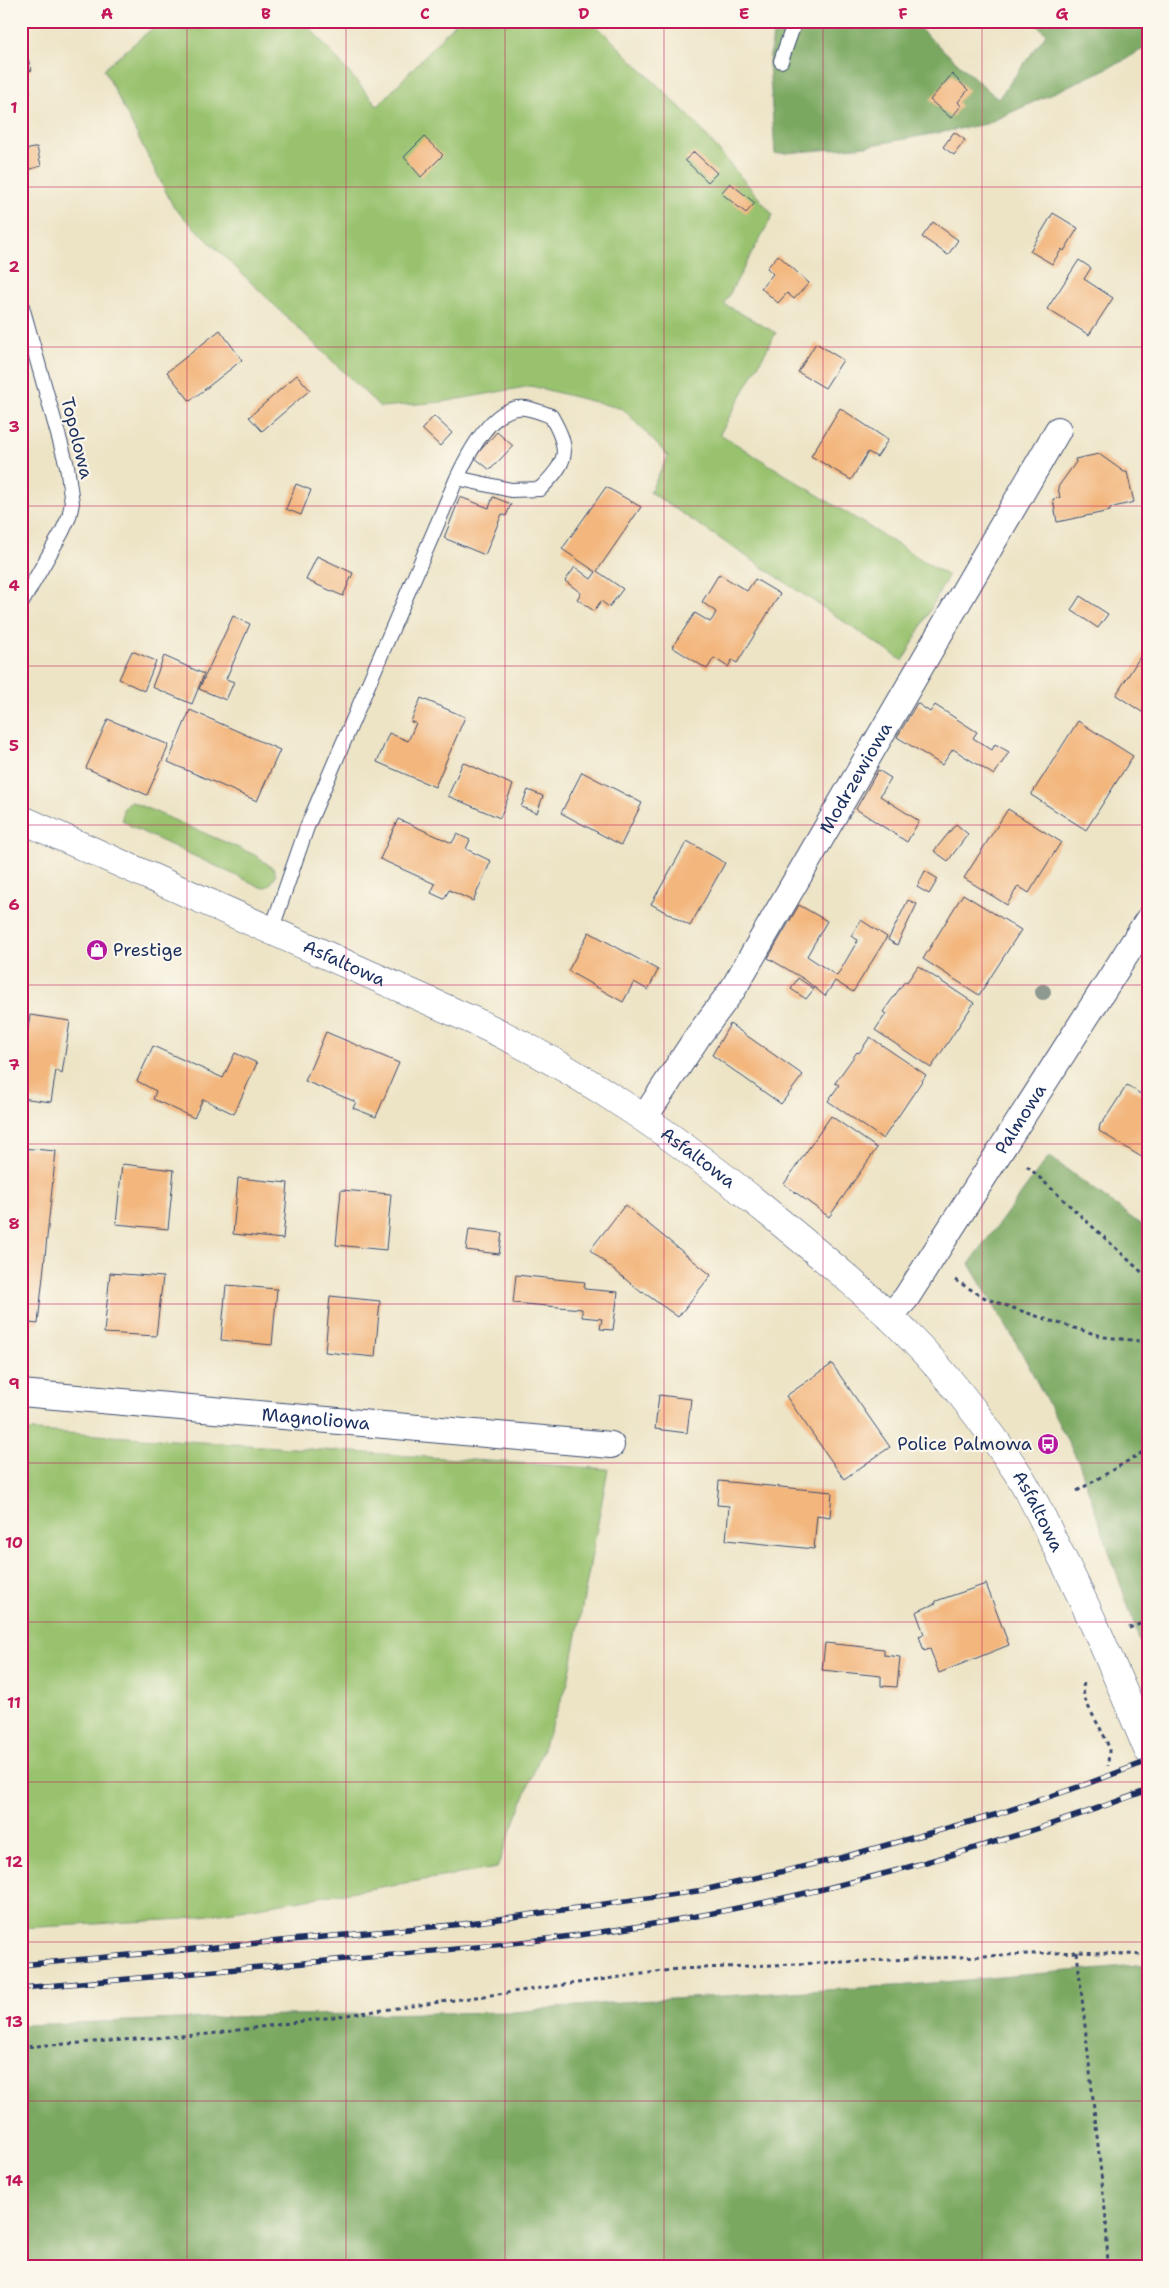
<svg xmlns="http://www.w3.org/2000/svg" width="1169" height="2288" font-family="'Shantell Sans',sans-serif">
<style>
.green{fill:#99c26e;stroke:#5a7866}
.forest{fill:#7aa861;stroke:#4a6c60}
.building{fill:#f3b67d}
.lines{fill:none;stroke-linecap:round;stroke-linejoin:round}
.service-casing{stroke:#3a4a6e;stroke-width:16}
.minor-casing{stroke:#3a4a6e;stroke-width:28}
.tertiary-casing{stroke:#3a4a6e;stroke-width:29}
.path{stroke:#3a4a6e;stroke-width:3;stroke-dasharray:4 4;stroke-linecap:butt}
.service{stroke:#fff;stroke-width:14}
.minor{stroke:#fff;stroke-width:26}
.tertiary{stroke:#fff;stroke-width:28}
.rail-casing{stroke:#1b2f5e;stroke-width:5.5}
.rail{stroke:#fbf7ec;stroke-width:4;stroke-dasharray:11;stroke-linecap:butt}
.tree{fill:#8e9990}
.grid{fill:none;stroke:#c2185b;stroke-width:1;stroke-opacity:0.55}
.labels{text-anchor:middle;dominant-baseline:central;stroke-width:4.5;stroke-linejoin:round;paint-order:stroke}
.street-label{font-size:18px;fill:#1b2f5e;stroke:#fbf7ec}
.poi-label{font-size:18px;fill:#1b2f5e;stroke:#fbf7ec;text-anchor:start}
.neatline{fill:none;stroke:#c2185b;stroke-width:2}
.grid-label{font-size:16px;text-anchor:middle;font-weight:bold;fill:#c2185b}
</style>
<rect width="100%" height="100%" fill="#fbf7ec"/>
<filter id="ink" filterUnits="userSpaceOnUse"><feTurbulence type="fractalNoise" baseFrequency=".02" numOctaves="2"/><feDisplacementMap in="SourceGraphic" scale="10" xChannelSelector="R" yChannelSelector="G"/><feConvolveMatrix kernelMatrix="1 2 1 2 8 2 1 2 1" color-interpolation-filters="sRGB"/></filter>
<filter id="wash" filterUnits="userSpaceOnUse"><feTurbulence type="fractalNoise" baseFrequency=".0096" numOctaves="4" result="noise"/><feDisplacementMap in="SourceGraphic" scale="20" xChannelSelector="R" yChannelSelector="G"/><feGaussianBlur stdDeviation="1.12" result="paint"/><feColorMatrix in="noise" values="0 0 0 0 0 0 0 0 0 0 0 0 0 0 0 0 0 1.4 0 .05"/><feComposite in="paint" operator="in"/></filter>
<g filter="url(#wash)">
<rect width="100%" height="100%" fill="#ede4c6"/>
<path class="green" d="M161 21H304L378 106 457 21H592L693 120 773 215 724 304 776 333 720 434 948 576 903 661 650 492 668 456 623 409 531 386 442 402 380 407 174 208 104 69Z
M130 801 255 855 274 869 276 875 270 885 263 888 134 828 122 820 123 809Z
M21 1430 608 1469 568 1683 497 1868 184 1919 21 1928Z"/>
<path class="forest" d="M775 21H911L998 99 1046 34 1038 26 1041 21H1148V46L1123 61 986 124 867 146 775 154 769 62Z
M1049 1156 1148 1230V1665L1079 1463 1022 1353 969 1264Z
M1148 1964V2259L1115 2267H21V2025L286 2015 515 2012 620 2002 910 1985Z"/>
<g id="blocks">
<path class="building" d="M21 40 32 70 25 72 30 92 21 95Z
M952 74 968 90 958 102 961 106 951 118 930 100Z
M954 132 965 140 954 155 943 147Z
M21 134 26 150 37 147 41 166 21 172Z
M424 137 443 155 421 177 404 157Z
M694 152 717 173 708 182 685 160Z
M730 183 755 203 746 213 721 193Z
M1053 213 1078 228 1064 251 1062 249 1052 264 1030 251Z
M933 222 958 240 948 255 922 237Z
M778 255 809 283 794 299 787 293 778 303 761 288 773 274 767 268Z
M1079 260 1091 268 1084 279 1113 298 1089 335 1047 309Z
M220 330 242 360 190 401 167 372Z
M816 343 843 360 825 388 798 372Z
M297 375 310 390 262 431 249 417Z
M840 408 888 440 877 457 868 452 851 480 811 456Z
M434 416 452 433 440 446 422 429Z
M497 432 513 446 490 470 474 457Z
M1099 454 1124 472H1127L1134 502 1110 508V511L1057 522 1053 499 1060 498 1058 487 1076 462 1075 459Z
M296 484 311 490 301 515 286 509Z
M606 487 641 507 597 571 623 589 609 607 601 601 594 611 577 599 581 593 565 581 575 567 591 579 596 572 562 549Z
M460 497 489 508 493 497 511 504 506 516 502 514 485 555 444 538Z
M317 556 353 573 343 596 306 580Z
M719 574 747 591 755 579 780 594 737 663 732 660 728 667 714 658 707 669 672 647 695 613 710 622 713 618 716 612 702 602Z
M1080 596 1108 614 1098 628 1071 610Z
M233 616 250 624 226 679 234 682 226 700 199 689Z
M1145 649 1148 651V716L1116 695Z
M132 651 156 661 144 691 119 679Z
M164 656 204 674 192 704 152 687Z
M421 698 465 717 435 787 377 762 389 733 408 741 416 723 411 722 412 719Z
M917 703 930 712 935 705 977 732 973 738 992 750 995 744 1009 752 994 775 953 749 942 765 897 737Z
M190 710 280 750 257 801 168 762Z
M108 719 169 745 147 795 86 768Z
M1078 721 1133 756 1086 830 1031 795Z
M463 762 513 785 500 818 448 796Z
M878 770 891 778 880 796 919 821 907 842 856 809Z
M582 772 642 803 621 845 561 813Z
M528 790 543 796 537 813 521 807Z
M1008 809 1061 842 1029 893 1018 886 1007 905 964 878Z
M398 819 452 843 457 834 470 840 466 849 491 861 473 901 449 890 444 899 431 893 435 884 380 859Z
M956 824 968 834 948 861 934 851Z
M687 841 725 863 690 926 651 904Z
M925 871 938 879 929 894 917 887Z
M963 894 1021 930 979 995 923 959Z
M908 900 917 904 897 945 888 940Z
M799 905 827 921 807 956 837 976 858 940 851 936 861 920 887 937 853 992 835 981 825 996 804 979 768 958Z
M589 932 658 970 648 990 634 982 623 1002 568 971Z
M918 966 974 1003 931 1068 875 1030 886 1014 883 1012 905 981 907 982Z
M798 978 814 989 806 999 791 989Z
M30 1015 70 1021 62 1074 56 1070 51 1102 21 1098V1076Z
M730 1024 803 1075 781 1104 712 1055Z
M326 1032 399 1063 376 1117 353 1108 356 1102 305 1081Z
M870 1037 926 1075 883 1139 828 1101 839 1085 835 1083 857 1052 859 1053Z
M153 1046 223 1078 235 1053 257 1063 234 1114 203 1099 194 1118 153 1099 156 1091 137 1081Z
M1127 1085 1148 1099V1161L1099 1131 1100 1124 1103 1122Z
M831 1116 877 1148 829 1217 784 1184Z
M21 1148 56 1151 38 1324 21 1322Z
M122 1164 174 1170 168 1229 116 1224Z
M238 1178 288 1183 283 1239 233 1234Z
M341 1190 391 1194 386 1250 336 1245Z
M625 1205 711 1275 678 1317 643 1292 642 1293 590 1250Z
M469 1229 502 1233 499 1254 466 1250Z
M110 1273 163 1277 156 1336 104 1333Z
M516 1275 585 1282 584 1289 618 1292 613 1330 600 1329 602 1319 582 1317V1309L513 1303Z
M226 1285 277 1289 272 1345 221 1340Z
M330 1296 380 1301 375 1357 325 1352Z
M832 1364 890 1447 844 1479 786 1396Z
M659 1395 691 1399 687 1433 655 1429Z
M719 1481 832 1492 830 1517 817 1515 814 1549 726 1540 729 1506 717 1505Z
M986 1584 1009 1645 939 1673 930 1649 924 1651 919 1636 924 1634 916 1612 936 1603V1601Z
M825 1643 884 1649V1655L900 1657 897 1687 881 1686V1676L822 1670Z"/>
</g>
</g>
<g filter="url(#ink)">
<use href="#blocks" fill-opacity="0" stroke="#3a4a6e" stroke-width="1"/>
<g class="lines">
<g class="service-casing">
<path id="service" d="M781 61 795 21
M21 303 67 466 72 503 69 517 62 532 21 604
M271 931 307 827 457 478 511 490 540 489C568 461 571 451 551 416 543 413 533 409 525 408 493 404 468 454 457 478"/>
</g>
<g class="minor-casing">
<g id="minor">
<path id="s1" d="M644 1118 698 1036 733 989 1058 430"/>
<path id="s2" d="M889 1317 906 1298 1148 920"/>
<path id="s3" d="M21 1393 611 1445"/>
</g>
</g>
<g class="tertiary-casing">
<g id="tertiary">
<path id="s4" d="M21 819 474 1021C584 1071 681 1141 774 1217 821 1256 870 1295 912 1339 952 1380 986 1425 1017 1472 1031 1493 1042 1517 1053 1540 1089 1608 1118 1679 1148 1750"/>
</g>
</g>
<path class="path" d="M1027 1166 1148 1278
M955 1280 987 1299 1051 1321 1105 1337 1148 1342
M1077 1491 1148 1449
M1129 1628 1148 1621
M1084 1683C1078 1701 1106 1730 1109 1750 1109 1755 1108 1761 1108 1766
M1077 1952 1106 2219 1108 2267
M21 2047 210 2034 678 1969 1077 1952 1148 1955"/>
<use href="#service" class="service"/>
<use href="#minor" class="minor"/>
<use href="#tertiary" class="tertiary"/>
<g class="rail-casing">
<path id="rail" d="M21 1965 463 1924 704 1890 840 1858 998 1814 1084 1785 1148 1761
M21 1988C123 1980 224 1970 326 1961 435 1951 545 1942 653 1924 822 1895 987 1850 1148 1790"/>
</g>
<use href="#rail" class="rail"/>
</g>
<circle class="tree" cx="1043" cy="992" r="8"/>
</g>
<path class="grid" d="M187 21V2267M346 21V2267M505 21V2267M664 21V2267M823 21V2267M982 21V2267M21 187H1148M21 347H1148M21 506H1148M21 666H1148M21 825H1148M21 985H1148M21 1144H1148M21 1304H1148M21 1463H1148M21 1622H1148M21 1782H1148M21 1942H1148M21 2101H1148"/>
<defs>
<g id="shop-disc" transform="scale(1.125)"><circle r="9.5" fill="#b5179e" stroke="#fbf7ec"/><path d="M-5-2.5h2.3a2.7 3.5 0 0 1 5.4 0H5L5.5 6h-11ZM-1.5-2.5h3a1.5 2.3 0 0 0-3 0Z" fill="#fff"/></g>
<g id="bus-disc" transform="scale(1.125)"><circle r="9.5" fill="#b5179e" stroke="#fbf7ec"/><path d="M-5-6H5V4H4V6H2V4H-2V6H-4V4H-5ZM-3.5-4V0h7V-4ZM-3.5 1.2v1.5H-2V1.2ZM2 1.2v1.5H3.5V1.2Z" fill="#fff"/></g>
</defs>
<g fill-rule="evenodd">
<use href="#shop-disc" x="97" y="950"/>
<use href="#bus-disc" x="1048" y="1444"/>
</g>
<g class="labels">
<g class="street-label">
<text transform="translate(77 438) rotate(76)">Topolowa</text>
<text stroke="none"><textPath href="#s1" startOffset="401">Modrzewiowa</textPath></text>
<text stroke="none"><textPath href="#s4" startOffset="354">Asfaltowa</textPath></text>
<text stroke="none"><textPath href="#s2" startOffset="238">Palmowa</textPath></text>
<text stroke="none"><textPath href="#s4" startOffset="759">Asfaltowa</textPath></text>
<text stroke="none"><textPath href="#s3" startOffset="296">Magnoliowa</textPath></text>
<text stroke="none"><textPath href="#s4" startOffset="1254">Asfaltowa</textPath></text>
</g>
<g class="poi-label">
<text x="113" y="950">Prestige</text>
<text x="1032" y="1444" text-anchor="end">Police Palmowa</text>
</g>
</g>
<rect width="1169" height="2288" fill="none" stroke="#fbf7ec" stroke-width="55"/>
<rect x="28" y="28" width="1114" height="2232" class="neatline"/>
<g class="grid-label">
<text x="107" y="19">A</text>
<text x="266" y="19">B</text>
<text x="425" y="19">C</text>
<text x="584" y="19">D</text>
<text x="744" y="19">E</text>
<text x="903" y="19">F</text>
<text x="1062" y="19">G</text>
<text x="14" y="113">1</text>
<text x="14" y="272">2</text>
<text x="14" y="432">3</text>
<text x="14" y="591">4</text>
<text x="14" y="751">5</text>
<text x="14" y="910">6</text>
<text x="14" y="1070">7</text>
<text x="14" y="1229">8</text>
<text x="14" y="1389">9</text>
<text x="14" y="1548">10</text>
<text x="14" y="1708">11</text>
<text x="14" y="1867">12</text>
<text x="14" y="2027">13</text>
<text x="14" y="2186">14</text>
</g>
</svg>
